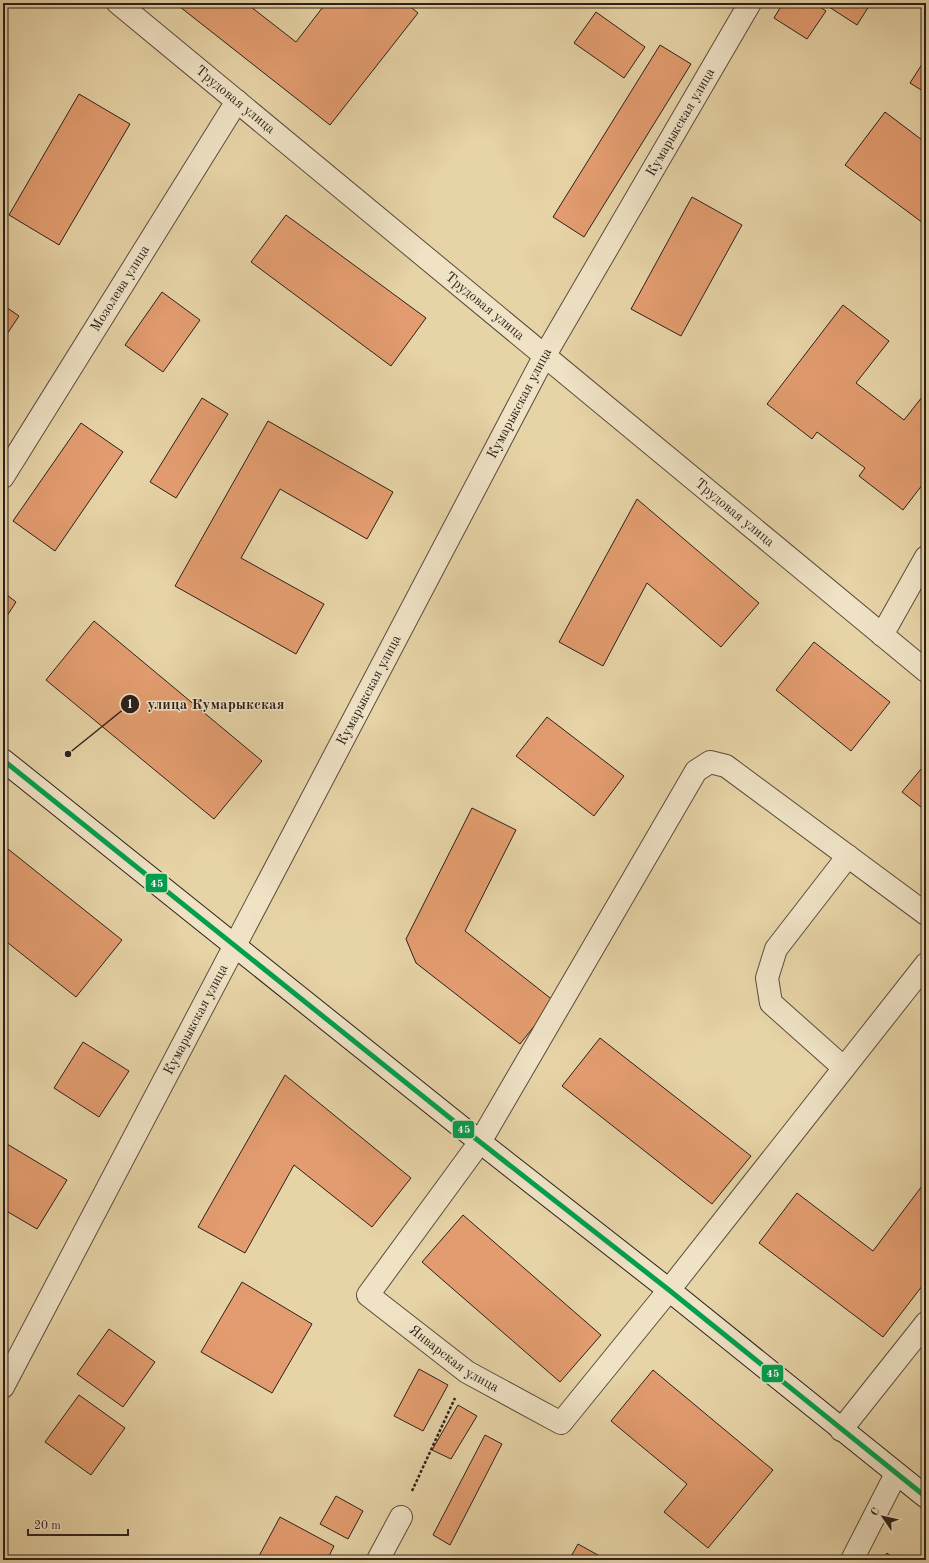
<svg xmlns="http://www.w3.org/2000/svg" width="929" height="1563" font-family="'Old Standard TT',serif">
<style>
.building{fill:#e29c6f;stroke:#2c201a}
.lines{fill:none;stroke-linecap:round;stroke-linejoin:round}
.minor-casing{stroke:#5a4d3d;stroke-width:24}
.secondary-casing{stroke:#2c201a;stroke-width:24}
.path{stroke:#2c201a;stroke-width:2.5;stroke-dasharray:3 2;stroke-linecap:butt}
.minor{stroke:#efe2c5;stroke-width:22}
.secondary{stroke:#efe2c5;stroke-width:22}
.bus-1-casing{stroke:#efe2c5;stroke-width:8}
.bus-1{stroke:#029f4e;stroke-width:5}
.labels{text-anchor:middle;dominant-baseline:central;stroke-width:3;stroke-linejoin:round;paint-order:stroke}
.street-label{font-size:14px;fill:#2c201a;stroke:#efe2c5}
.leader{fill:none;stroke:#2c201a;stroke-width:1.5}
.callout-dot{fill:#2c201a;stroke:#efe2c5;stroke-width:1.5}
.mark-label{font-size:12px;text-anchor:middle;font-weight:bold;fill:#fff}
.callout-label{font-size:15px;text-anchor:middle;font-weight:bold;fill:#2c201a;stroke:#efe2c5;stroke-width:3;stroke-linejoin:round;paint-order:stroke}
.line-badge{stroke:#efe2c5;stroke-width:1.5}
.badge-label{font-size:11px;text-anchor:middle;font-weight:bold;fill:#fff}
</style>
<rect width="100%" height="100%" fill="#e6d3a6"/>
<filter id="stains"><feTurbulence type="fractalNoise" baseFrequency=".005" numOctaves="4"/><feColorMatrix values="0 0 0 0 .2 0 0 0 0 .09 0 0 0 0 .02 0 0 0 .5 -.17"/></filter>
<radialGradient id="worn" r=".72"><stop offset=".6" stop-color="#630" stop-opacity="0"/><stop offset="1" stop-color="#630" stop-opacity=".3"/></radialGradient>
<path class="building" d="M175 3H246L296 42 326 3H406L418 13 330 125Z
M783 3H814L826 11 807 39 774 18Z
M823 3H871L857 25Z
M596 12 645 47 624 78 574 43Z
M660 45 691 64 584 237 553 217Z
M926 58V93L910 83Z
M79 94 130 124 59 245 9 215Z
M885 112 926 143V219L923 223 845 165Z
M692 197 742 225 681 336 631 309Z
M286 215 426 318 391 366 251 262Z
M162 292 200 320 163 372 125 345Z
M3 305 19 316 3 340Z
M843 305 889 341 856 383 904 420 926 392V480L903 510 859 476 865 468 817 432 812 439 767 404Z
M202 398 228 414 176 498 150 482Z
M268 421 393 492 367 539 280 489 241 558 324 604 296 654 175 586Z
M81 423 123 452 55 551 13 521Z
M637 499 759 603 721 647 647 583 603 666 559 642Z
M3 592 16 602 3 622Z
M94 621 262 761 214 819 46 680Z
M814 642 890 702 851 751 776 690Z
M547 717 624 776 594 816 516 756Z
M926 763V811L902 792Z
M472 808 516 830 465 931 554 1001 520 1044 416 963 406 939Z
M3 845 122 940 76 997 3 939Z
M600 1038 751 1156 712 1204 562 1086Z
M83 1042 129 1071 99 1117 54 1088Z
M285 1075 411 1178 372 1227 294 1165 245 1253 198 1227Z
M7 1144 67 1180 37 1229 3 1209V1151Z
M925 1182 926 1281 883 1337 759 1243 797 1193 873 1251Z
M463 1215 601 1335 560 1382 422 1262Z
M242 1282 312 1324 272 1393 201 1352Z
M109 1329 155 1362 123 1407 77 1374Z
M419 1369 448 1385 423 1431 394 1416Z
M653 1370 773 1470 708 1548 664 1512 687 1484 611 1421Z
M79 1395 125 1428 91 1475 45 1442Z
M458 1405 477 1416 451 1459 432 1450Z
M485 1435 502 1444 450 1545 433 1535Z
M336 1496 363 1511 348 1539 320 1524Z
M280 1517 334 1546 327 1560H266L259 1556Z
M578 1544 607 1560H569Z
M887 1553 896 1560H882Z"/>
<g class="lines">
<g class="minor-casing">
<g id="minor">
<path id="s1" d="M118 3 926 671"/>
<path id="s2" d="M3 477 237 101"/>
<path d="M882 635 926 557"/>
<path id="s3" d="M926 914 726 766 710 762 696 771 480 1142 368 1295 467 1372 561 1423 669 1290 926 964"/>
<path d="M844 1068 771 1003 767 978 776 949 848 856"/>
<path id="s4" d="M3 1387 545 355 750 3"/>
<path d="M841 1430 926 1323"/>
<path d="M378 1560 401 1517"/>
<path d="M852 1560 896 1474"/>
</g>
</g>
<g class="secondary-casing">
<path id="secondary" d="M3 760 480 1142 669 1290 926 1497"/>
</g>
<path class="path" d="M412 1491 455 1398"/>
<use href="#minor" class="minor"/>
<use href="#secondary" class="secondary"/>
<g class="bus-1-casing">
<path id="bus-1" d="M3 760 480 1142 669 1290 926 1497"/>
</g>
<use href="#bus-1" class="bus-1"/>
</g>
<g class="labels">
<g class="street-label">
<text stroke="none"><textPath href="#s1" startOffset="152">Трудовая улица</textPath></text>
<text stroke="none"><textPath href="#s4" startOffset="1435">Кумарыкская улица</textPath></text>
<text stroke="none"><textPath href="#s2" startOffset="222">Мозолева улица</textPath></text>
<text stroke="none"><textPath href="#s1" startOffset="476">Трудовая улица</textPath></text>
<text stroke="none"><textPath href="#s4" startOffset="1111">Кумарыкская улица</textPath></text>
<text stroke="none"><textPath href="#s1" startOffset="800">Трудовая улица</textPath></text>
<text stroke="none"><textPath href="#s4" startOffset="787">Кумарыкская улица</textPath></text>
<text stroke="none"><textPath href="#s4" startOffset="415">Кумарыкская улица</textPath></text>
<text stroke="none"><textPath href="#s3" startOffset="1008">Январская улица</textPath></text>
</g>
</g>
<path class="leader" d="M68 754L130 704"/>
<g class="callout-dot">
<circle cx="68" cy="754" r="4"/>
<circle cx="130" cy="704" r="10"/>
</g>
<g class="mark-label">
<text x="130" y="708">1</text>
</g>
<g class="callout-label">
<text x="216" y="709">улица Кумарыкская</text>
</g>
<g class="line-badge">
<rect x="145" y="873" width="23" height="20" rx="4" fill="#029f4e"/>
<rect x="452" y="1120" width="23" height="19" rx="4" fill="#029f4e"/>
<rect x="761" y="1364" width="23" height="19" rx="4" fill="#029f4e"/>
</g>
<g class="badge-label">
<text x="157" y="887">45</text>
<text x="464" y="1133">45</text>
<text x="773" y="1377">45</text>
</g>
<rect width="929" height="1563" fill="none" stroke="#e6d3a6" stroke-width="16"/>
<rect x="4" y="4" width="921" height="1555" fill="none" stroke="#2c201a" stroke-width="2"/>
<rect x="8" y="8" width="913" height="1547" fill="none" stroke="#2c201a"/>
<g transform="translate(883 1517) rotate(304)" stroke="#efe2c5" stroke-width="3" paint-order="stroke">
<path d="M0-3L7 15L0 10L-7 15Z" fill="#2c201a"/>
<text y="-6" font-size="11" font-weight="bold" text-anchor="middle" fill="#2c201a">С</text>
</g>
<path d="M28 1529v6h100v-6" fill="none" stroke="#2c201a" stroke-width="2"/>
<text x="34" y="1529" font-size="12" fill="#2c201a" stroke="#efe2c5" stroke-width="3" paint-order="stroke">20 m</text>
<rect width="100%" height="100%" filter="url(#stains)"/>
<rect width="100%" height="100%" fill="url(#worn)"/>
</svg>
